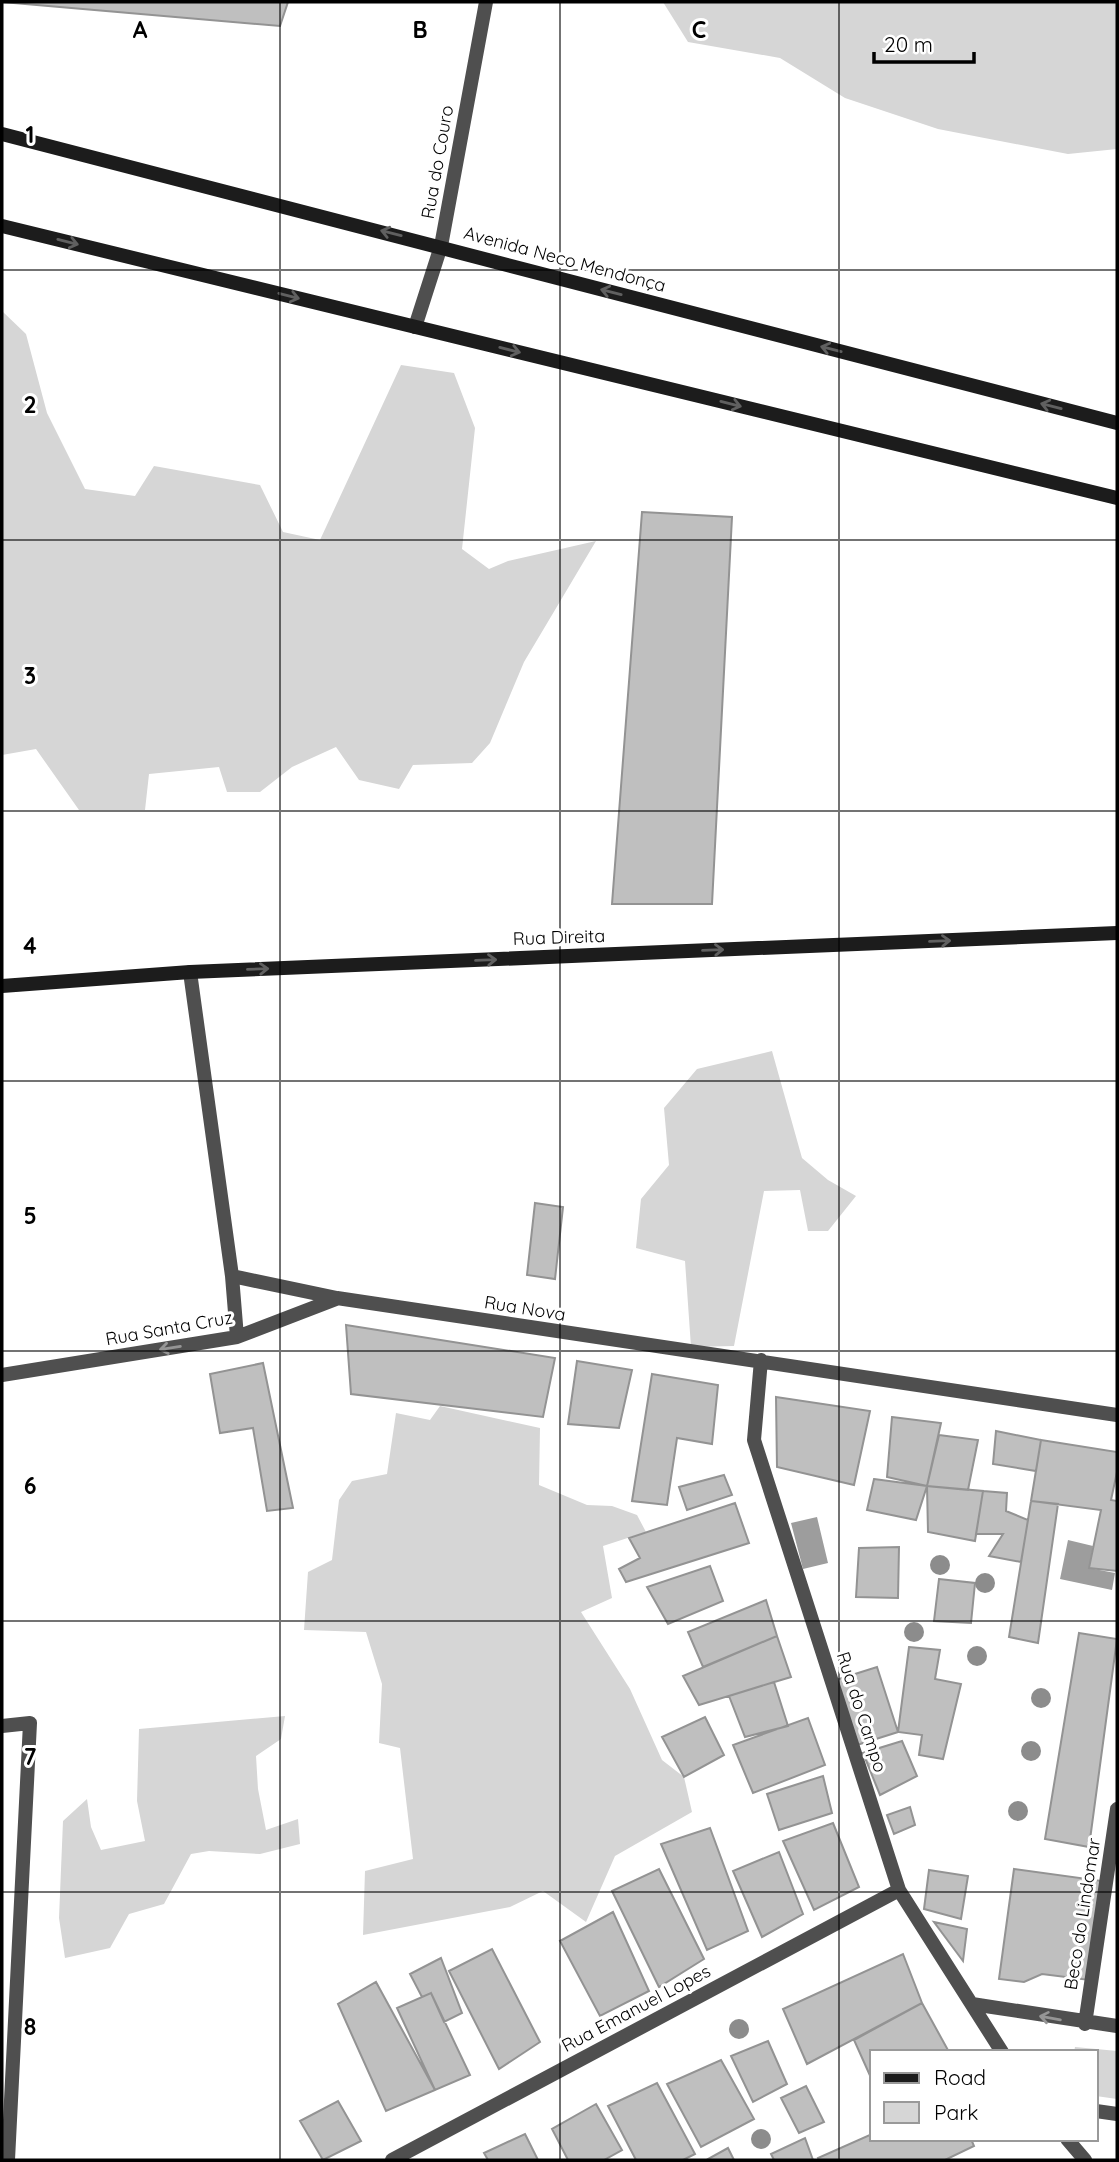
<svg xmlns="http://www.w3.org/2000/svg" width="1119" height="2162" font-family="Quicksand,sans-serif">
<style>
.green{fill:#d6d6d6}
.water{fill:#9d9d9d}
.building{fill:#bfbfbf;stroke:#939393;stroke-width:2}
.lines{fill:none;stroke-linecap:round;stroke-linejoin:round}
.street{stroke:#4f4f4f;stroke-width:14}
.secondary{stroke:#1c1c1c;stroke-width:14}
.tree{fill:#8c8c8c}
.oneway{stroke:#606060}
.oneway2{stroke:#959595}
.grid{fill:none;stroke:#000;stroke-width:2;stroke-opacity:0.55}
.labels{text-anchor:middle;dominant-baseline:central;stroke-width:6;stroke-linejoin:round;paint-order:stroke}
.street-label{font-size:18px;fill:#000;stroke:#fff}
.grid-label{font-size:23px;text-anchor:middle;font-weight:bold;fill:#000;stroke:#fff;stroke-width:6;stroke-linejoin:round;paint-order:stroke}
</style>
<rect width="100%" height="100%" fill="#fff"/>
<path class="green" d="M663 2H1117V149L1068 154 938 129 845 98 780 58 688 42Z
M2 311 26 334 47 413 85 489 135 496 154 466 260 485 283 532 320 540 401 365 454 373 475 428 462 549 489 569 508 561 596 541 524 662 490 743 472 763 413 765 399 789 359 780 336 747 292 767 260 792H227L219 767 149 774 145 810H79L36 749 2 755Z
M772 1051 802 1158 828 1180 856 1196 828 1231H808L800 1190 764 1191 734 1346 691 1347 685 1261 636 1248 641 1199 669 1165 664 1108 697 1069Z
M440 1406 540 1428 539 1485 587 1505 612 1506 637 1515 646 1532 603 1546 612 1598 581 1612 630 1689 662 1760 684 1777 692 1812 615 1856 586 1922 543 1891 510 1907 363 1935 365 1871 413 1859 400 1748 379 1743 382 1684 366 1632 304 1630 308 1572 332 1560 339 1500 352 1481 387 1474 396 1413 430 1420Z
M285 1716 281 1739 256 1756 258 1789 266 1830 298 1819 300 1844 260 1854 209 1851 191 1854 164 1904 129 1914 110 1948 65 1958 59 1918 63 1821 87 1799 91 1827 101 1850 145 1841 137 1801 139 1729Z
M1075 2047 1117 2051V2099L1096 2096V2052H1074Z"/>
<path class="water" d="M817 1517 828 1563 803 1569 791 1523Z
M1068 1540 1093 1546 1089 1568 1115 1573 1112 1590 1060 1579Z"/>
<path class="building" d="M2 2H288L280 26Z
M642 512 732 517 712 904H612Z
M535 1203 563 1207 555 1279 527 1275Z
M346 1325 555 1358 543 1417 351 1394Z
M577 1361 632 1370 619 1428 568 1424Z
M263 1363 293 1508 267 1511 253 1428 220 1433 210 1374Z
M652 1374 718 1385 712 1444 677 1438 667 1505 632 1501Z
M776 1397 870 1411 854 1485 777 1467Z
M892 1417 941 1423 927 1486 887 1477Z
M996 1431 1041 1440 1036 1471 993 1464Z
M939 1435 978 1440 968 1490 927 1486Z
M1041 1440 1117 1452V1472L1111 1500 1117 1501V1571L1089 1568 1101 1510 1031 1501Z
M724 1475 732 1495 687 1510 679 1487Z
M874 1479 927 1486 916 1520 867 1510Z
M927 1486 983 1491 975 1541 928 1532Z
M983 1491 1007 1493 1006 1511 1028 1520 1021 1562 989 1556 1003 1534H976Z
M1031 1501 1058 1504 1038 1643 1009 1637Z
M735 1503 749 1543 626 1582 619 1569 640 1558 629 1538Z
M899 1547 898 1598 856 1597 859 1548Z
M710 1566 723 1601 668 1624 647 1587Z
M939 1579 975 1583 971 1623 934 1621Z
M766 1600 777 1636 703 1667 688 1632Z
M1079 1633 1117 1639 1089 1847 1045 1839Z
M777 1636 791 1677 699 1705 683 1676Z
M909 1647 940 1650 935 1679 961 1684 943 1759 919 1755 922 1735 898 1732Z
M877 1667 898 1732 857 1745 836 1680Z
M774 1682 788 1726 745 1737 729 1696Z
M705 1717 724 1755 684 1777 662 1737Z
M808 1718 825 1765 753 1793 733 1745Z
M902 1741 917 1776 880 1795 863 1753Z
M823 1776 832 1813 779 1830 767 1794Z
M910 1807 915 1825 894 1834 887 1815Z
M833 1823 859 1887 814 1910 783 1841Z
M710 1828 748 1931 707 1950 661 1844Z
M779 1852 803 1914 762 1937 733 1871Z
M659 1869 704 1959 659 1987 612 1891Z
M1014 1869 1102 1881 1089 1980 1042 1974 1024 1982 999 1979Z
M929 1870 968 1876 961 1919 924 1909Z
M613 1912 649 1991 600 2016 560 1941Z
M934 1922 967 1929 963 1961Z
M492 1949 540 2042 499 2069 449 1971Z
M903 1954 922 2003 807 2064 783 2009Z
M441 1958 462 2013 444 2022 431 1993 422 1997 410 1974Z
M376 1982 435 2090 386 2111 338 2004Z
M431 1993 470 2075 435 2090 397 2008Z
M922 2003 949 2052H872V2080L854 2040Z
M768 2041 787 2084 753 2102 731 2056Z
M721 2060 754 2119 701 2147 667 2084Z
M657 2083 695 2154 683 2160H636L608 2106Z
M806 2086 824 2122 799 2133 781 2098Z
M338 2101 361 2141 323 2160 300 2121Z
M596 2104 622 2150 604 2160H568L552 2129Z
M525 2134 538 2160H488L484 2153Z
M872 2134V2139H971L974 2146 945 2160H819L818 2158Z
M805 2138 813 2160H774L771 2154Z
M728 2148 734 2160H709L708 2159Z"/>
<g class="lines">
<path class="street" d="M415 327 441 246 486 2
M190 972 232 1276 337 1298 1117 1415
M232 1276 237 1337
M761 1360 754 1440 899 1890 1002 2052
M2 1375 237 1337 336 1299
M2 1726 30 1723 8 2160
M972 2004 1117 2026
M1085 2024 1117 1809
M1096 2111 1117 2114
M1067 2139 1085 2160
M392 2160 899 1890"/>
<path class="secondary" d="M2 134 1117 423
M2 226 1117 498
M2 986 190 972 1117 933"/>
</g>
<g class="tree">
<circle cx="940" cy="1565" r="10"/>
<circle cx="985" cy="1583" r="10"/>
<circle cx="914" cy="1632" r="10"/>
<circle cx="977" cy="1656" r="10"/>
<circle cx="1041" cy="1698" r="10"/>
<circle cx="1031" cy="1751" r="10"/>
<circle cx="1018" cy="1811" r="10"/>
<circle cx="739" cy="2029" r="10"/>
<circle cx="761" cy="2139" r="10"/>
</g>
<defs><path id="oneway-shaft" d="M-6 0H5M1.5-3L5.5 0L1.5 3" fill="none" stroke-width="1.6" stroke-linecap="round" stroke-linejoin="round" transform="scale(1.75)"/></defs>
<g class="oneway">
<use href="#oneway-shaft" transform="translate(391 233) rotate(-166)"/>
<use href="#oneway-shaft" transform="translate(68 242) rotate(14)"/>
<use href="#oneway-shaft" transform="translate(611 292) rotate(-166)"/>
<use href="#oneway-shaft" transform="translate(289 296) rotate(14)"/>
<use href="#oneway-shaft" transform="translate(831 349) rotate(-166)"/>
<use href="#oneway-shaft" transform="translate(510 350) rotate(14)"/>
<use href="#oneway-shaft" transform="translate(731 404) rotate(14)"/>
<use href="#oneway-shaft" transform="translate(1051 406) rotate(-166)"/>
<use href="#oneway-shaft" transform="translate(940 941) rotate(-2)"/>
<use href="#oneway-shaft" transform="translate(713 950) rotate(-2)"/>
<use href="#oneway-shaft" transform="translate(486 960) rotate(-2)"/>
<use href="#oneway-shaft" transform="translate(258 969) rotate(-2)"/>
</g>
<g class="oneway2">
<use href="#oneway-shaft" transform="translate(170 1348) rotate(171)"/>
<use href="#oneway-shaft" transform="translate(1050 2018) rotate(-170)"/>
</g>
<path class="grid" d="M280 2V2160M560 2V2160M839 2V2160M2 270H1117M2 540H1117M2 811H1117M2 1081H1117M2 1351H1117M2 1621H1117M2 1892H1117"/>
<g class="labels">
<g class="street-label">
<text transform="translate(437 162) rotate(-80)">Rua do Couro</text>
<text transform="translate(565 259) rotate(15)">Avenida Neco Mendonça</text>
<text transform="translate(559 937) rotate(-2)">Rua Direita</text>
<text transform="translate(525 1308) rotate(9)">Rua Nova</text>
<text transform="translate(169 1328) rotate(-10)">Rua Santa Cruz</text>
<text transform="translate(862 1712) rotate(72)">Rua do Campo</text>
<text transform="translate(1082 1914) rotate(-81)">Beco do Lindomar</text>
<text transform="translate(636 2008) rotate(-28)">Rua Emanuel Lopes</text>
</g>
</g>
<g class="grid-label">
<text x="140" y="38">A</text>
<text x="420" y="38">B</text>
<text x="699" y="38">C</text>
<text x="30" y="143">1</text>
<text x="30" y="413">2</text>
<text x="30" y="684">3</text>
<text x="30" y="954">4</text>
<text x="30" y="1224">5</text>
<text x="30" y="1494">6</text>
<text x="30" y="1765">7</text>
<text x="30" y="2035">8</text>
</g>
<rect width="1119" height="2162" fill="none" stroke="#000000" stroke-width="7"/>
<rect x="870" y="2050" width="228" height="91" fill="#ffffff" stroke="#999999" stroke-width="2"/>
<rect x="884" y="2073" width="35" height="10" fill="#1c1c1c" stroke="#999999" stroke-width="2"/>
<text x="934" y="2085" font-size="21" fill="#000000">Road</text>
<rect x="884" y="2102" width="35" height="21" fill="#d6d6d6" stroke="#999999" stroke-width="2"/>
<text x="934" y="2120" font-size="21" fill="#000000">Park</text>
<path d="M874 52v10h100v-10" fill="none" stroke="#000000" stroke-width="3.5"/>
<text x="884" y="52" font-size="21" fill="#000000" stroke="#ffffff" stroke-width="5" paint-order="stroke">20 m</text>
</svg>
